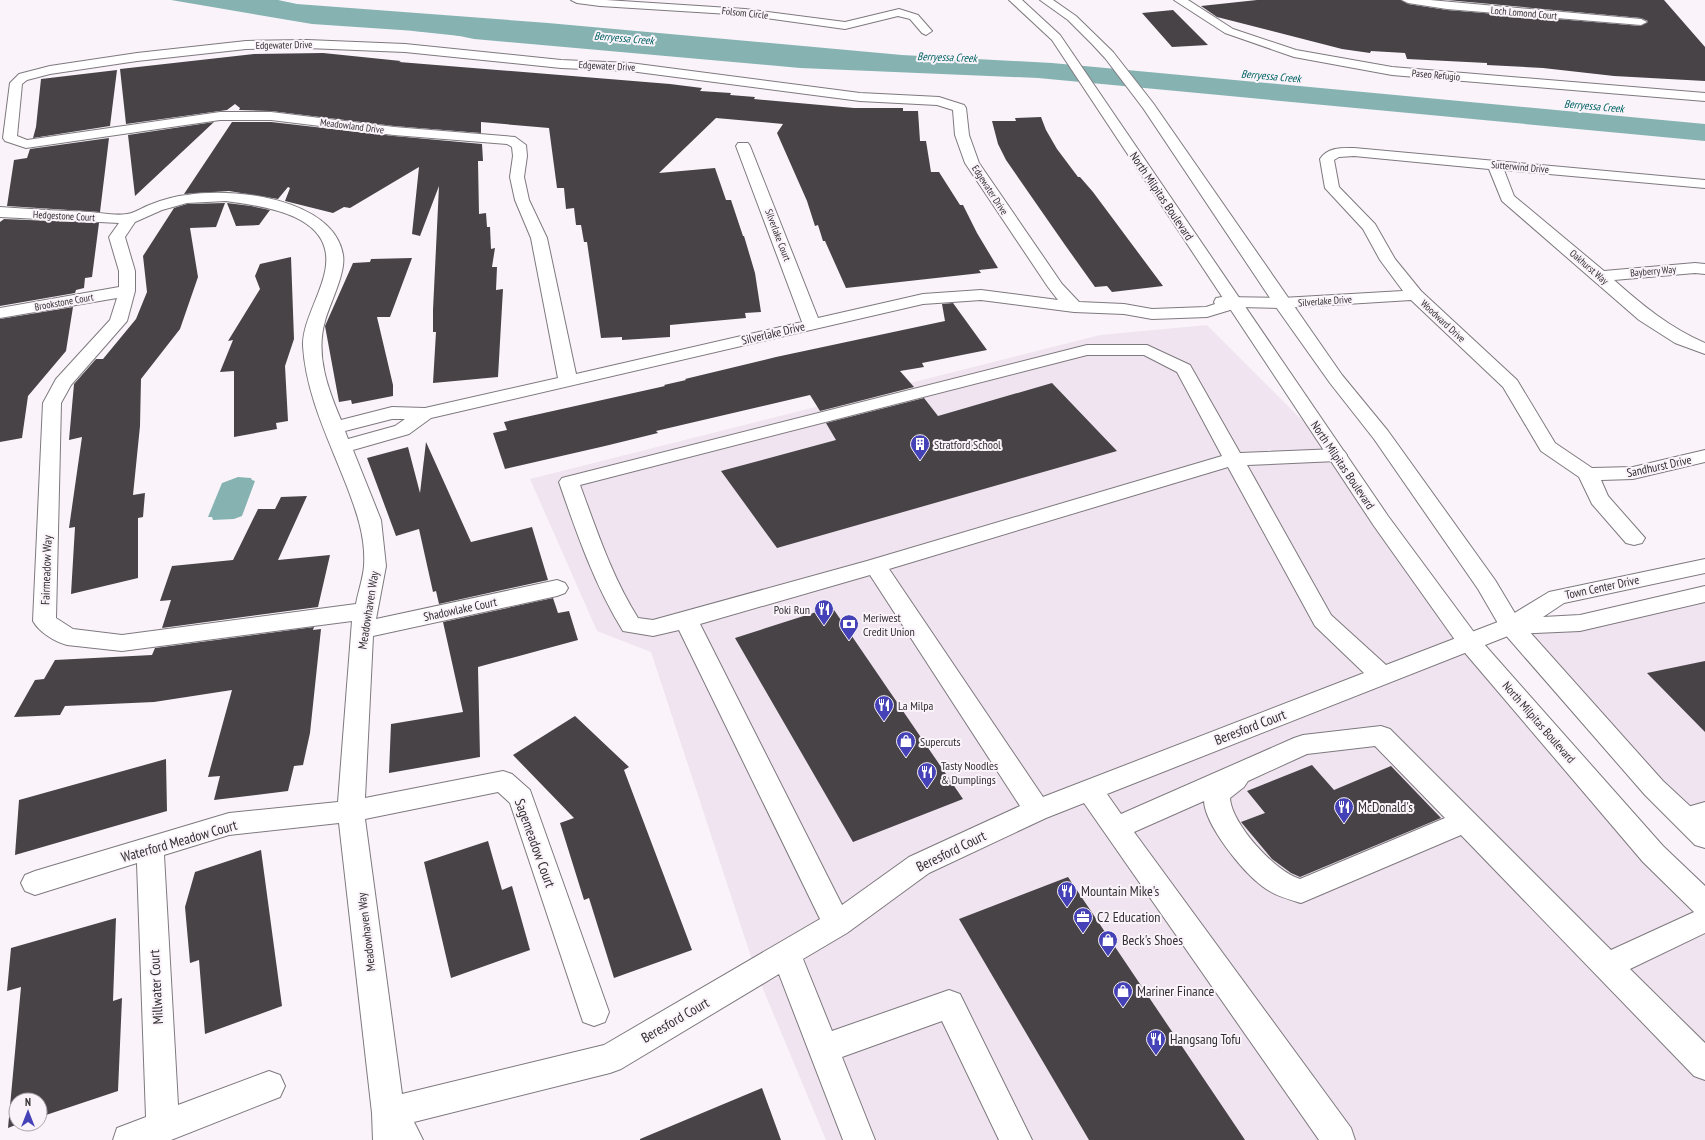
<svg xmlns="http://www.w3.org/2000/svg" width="1705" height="1140" font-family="'PT Sans Narrow',sans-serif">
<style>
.built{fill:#efe4ef}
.water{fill:#86b3b2}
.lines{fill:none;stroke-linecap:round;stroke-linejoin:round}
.stream{fill:#86b3b2;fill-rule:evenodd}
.building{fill:#474347}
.minor-casing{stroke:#7e797e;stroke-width:2}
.major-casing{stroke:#7e797e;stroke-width:2}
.minor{fill:#fff;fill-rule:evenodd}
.major{fill:#fff;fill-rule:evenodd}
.labels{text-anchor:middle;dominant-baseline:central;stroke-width:4;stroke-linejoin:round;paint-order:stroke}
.far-street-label{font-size:10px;fill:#312f31;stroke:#faf4fa}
.far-water-label{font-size:11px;font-style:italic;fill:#006363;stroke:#faf4fa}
.street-label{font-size:12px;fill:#312f31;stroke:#faf4fa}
.poi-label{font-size:12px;fill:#312f31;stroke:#faf4fa;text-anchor:start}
.near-street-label{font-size:14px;fill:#312f31;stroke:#faf4fa}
.near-poi-label{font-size:14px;fill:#312f31;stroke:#faf4fa;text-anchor:start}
</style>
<rect width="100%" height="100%" fill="#faf4fa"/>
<path class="built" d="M1207 325 1337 455 1442 605 1705 904V1140H826L756 972 651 652 597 631 530 479 1100 335Z
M1705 594V837L1511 626 1580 623Z"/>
<path class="water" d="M171 0H278L297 4 548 23 902 55 1052 63 1705 124V141L1038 78 800 68 474 39 445 33 312 24Z
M238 477 251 478 252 480 255 481 242 516 234 519 213 520 212 517H208L222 483Z"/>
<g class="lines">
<path class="stream" d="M411 29 460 34 462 35 460 36 413 31 411 30Z"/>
</g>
<path class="building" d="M1257 0H1401L1408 4 1447 10 1641 26 1648 21 1641 18 1447 0H1664L1705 47V81L1614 76 1543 68 1487 65V63L1407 59 1405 53 1371 51 1370 53 1342 49 1217 17 1201 6Z
M1173 10 1208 45 1172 47 1142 13Z
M323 53 401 61 399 62 670 84 702 88 700 91 731 93 730 95 755 97 754 99 854 108H903V111H918L920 141H926L931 172H939L960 205H963L977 233 998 268 979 270 981 273 846 288 825 241H823L818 225 815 226 807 201 777 133 783 124 716 118 659 173 715 168 726 200H731L743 236H744L755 273 761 312 745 313 746 318 670 325V337L622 340V337L601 338 587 242H584L581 225H576L574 208 566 209 564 188H557L549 128 481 122V133L394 126 271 111 239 110 240 108 235 104 227 110 126 124 120 69 254 54Z
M117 70 110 126 33 138 36 127 41 79Z
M1041 117 1046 130 1057 149 1078 177H1080L1093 192 1163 286 1112 292 1107 286 1095 287 1065 245 1006 160 998 144 992 121H1016L1015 118Z
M214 122 135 196 128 135Z
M232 122H271L394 136 482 144 483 161H478L479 214 486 213 487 227H490L491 249 495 248 492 267H497L496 290 503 289 498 377 433 383 436 332H433V310L439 186 420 236 412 234 419 167 350 208 344 207 333 213 285 201 290 188 288 187 278 199 229 191 184 194Z
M109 138 100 212 7 206 14 160 27 158 30 149Z
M225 203 216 227 190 228 198 277 180 329 141 379 140 426 133 495 145 493 143 517 138 518V578L71 594 75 527 69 528 82 437 69 440 74 384 96 359H103L136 319 147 292 143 256 174 208 187 204Z
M227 203 251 206 270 210 259 225 236 226Z
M4 219 99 223 92 277 85 278 84 288 76 290 75 293 0 306V222Z
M291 257 294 339 285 366 288 421 276 423 277 429 234 437V371L220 372 233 340 228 341 260 289 255 276 260 264Z
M412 258 390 317H377L393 385V396L352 404 351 400 339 402 325 326 353 263 370 262 371 259Z
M953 303 987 350 922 363 924 367 900 371 914 387 820 411 810 395 656 431 658 433 605 446 505 469 493 433 507 430 504 422 665 386 664 385 686 380 685 379 776 357 945 321 942 304Z
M73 307 66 351 28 396 22 438 0 442V319Z
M1052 383 1117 451 777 548 721 471 836 440 826 423 924 398 938 416Z
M426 442 471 542 532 527 548 580 439 604 436 591 433 592 419 529 396 536 367 458 408 447 420 493Z
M307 496 278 560 330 555 318 607 162 628 171 600 160 601 172 566 233 560 258 509H275L281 497Z
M553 598 558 613 569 611 578 640 478 667 480 757 389 773 391 724 463 712 443 622Z
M832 607 963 799 853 842 735 638Z
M314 627 313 630 321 629 310 733 303 765 294 766 288 791 214 800 220 776 208 777 232 690 154 702 65 706 60 715 14 717 35 680 44 679 55 660 152 655 155 648Z
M1705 661V732L1647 673Z
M575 716 629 767 624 770 692 950 614 978 589 898 584 900 560 823 574 818 513 755Z
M166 759 167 811 15 855 19 800Z
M1312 765 1334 790 1391 766 1441 818 1300 877 1291 873 1272 859 1241 822 1265 813 1247 791Z
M488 841 502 890 512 886 530 950 451 978 424 862Z
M261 850 282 1006 205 1034 199 960 190 963 185 907 195 872Z
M1068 877 1245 1140H1089L959 919Z
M116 918 113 1001 122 998 118 1091 40 1117V1100H16V1124H18L8 1128 21 987 7 991 11 948Z
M762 1088 781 1140H640V1139Z"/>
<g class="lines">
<g class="minor-casing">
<path id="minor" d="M571 0H606L745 9 845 22 899 9 918 15 932 31 926 35 922 33 910 19 898 16 845 29 745 15 600 6 577 3Z
M1174 0H1188L1233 29 1296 50 1392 67 1705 93V101L1392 75 1294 57 1225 33Z
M1402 0H1430L1641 19 1647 22 1641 25 1447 9 1408 3Z
M307 40 405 44 561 60 630 63 860 93 939 97 964 105 966 108 969 135 979 163 1062 284 1079 302 1124 304 1152 309 1206 307 1215 304 1214 302 1216 298 1222 297 1282 298 1403 291 1380 260 1363 229 1325 188 1320 159C1328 147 1341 148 1354 148L1705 180V188L1504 170 1514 196 1604 271 1695 263 1705 264V274L1695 273 1614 280C1642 305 1670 328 1705 343V354L1675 343 1639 320 1502 201 1489 169 1354 156 1339 157 1334 160 1339 187 1375 224 1395 259 1421 291 1517 380 1555 443 1592 468 1633 467 1705 450V462L1633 479 1601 480 1608 496 1645 538 1642 543 1634 545 1626 543 1592 504 1579 477 1541 451 1503 387 1411 300 1282 308 1240 307 1207 317 1152 319 1124 314 1074 312 981 300 923 304 431 418 409 434 353 450 381 520 386 566 376 619 557 580 565 583 568 588 565 593 557 596 373 636 365 798 503 771 512 774 530 790 609 1012 605 1022 594 1026 583 1022 510 803 498 792 365 819 402 1094 604 1045 820 919 679 630 653 636 623 631C594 584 577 534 559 482L562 478 1087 345H1147L1190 365 1240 453 1337 449 1344 451 1347 455 1344 459 1337 461 1247 465 1331 615 1386 665 1503 620 1549 592 1705 559V573L1564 603 1543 617 1580 615 1705 586V602L1580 631 1513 634 1107 794 1121 814 1294 738 1303 735 1381 726 1390 729 1611 950 1705 907V933L1630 969 1705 1043V1080L1694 1076 1461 835 1301 903C1288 899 1273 895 1262 886 1242 871 1205 825 1204 801L1134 832 1351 1128 1355 1140H1319L1084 803 1046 818 929 873 847 933 803 959 832 1031 949 990 960 994 1032 1140H999L942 1021 842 1057 875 1140H843L779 974 621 1069 610 1073 414 1122 423 1140H373L372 1113 339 823 229 835 164 855 178 1105 269 1071 280 1075 285 1086 280 1097 171 1140H113L117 1128 146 1117 137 863 35 895 25 891 21 883 25 875 35 871 229 813 338 802 352 621 122 651 67 645C55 642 39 632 33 621L43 403 56 379 110 320 117 298 0 318V308L119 287V271L109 237 119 223 0 217V207C30 209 60 211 90 212 102 213 115 216 127 214 135 213 143 207 152 204 162 200 175 196 187 195 231 187 334 198 343 255 346 273 330 303 325 321 315 355 328 389 341 420L392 407 425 408 558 378 531 238 515 200 510 177 513 156 512 147 507 144 394 135 271 120H220L26 148 5 141 3 138 10 83 19 74 50 66 137 53 246 41ZM307 48 405 52 561 68 630 71 860 101 937 105 953 110 955 135 965 163 1048 287 1058 300 981 290 923 294 818 318 750 146 748 143H738L736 146 802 322 576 374 547 238 529 200 524 177 527 156 526 145 515 137 394 127 271 112H220L27 140 17 136 22 84 27 80 50 74 137 61 246 49ZM226 201C255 205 305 211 321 239 340 272 302 312 303 346 306 395 329 440 346 484 356 510 366 537 364 566 363 579 358 592 356 604L122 635 73 629 56 618 61 403 71 385 127 321 135 291V271L125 237 135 222 162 210 187 203ZM1087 355H1144L1177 372 1222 456 867 561 653 620 638 618C612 577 597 531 580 485ZM392 419H405L395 426 348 439 345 431ZM1228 467 1315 626 1364 673 1043 797 889 569ZM870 575 1020 806 909 857 842 905 700 624ZM1375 746 1445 818 1300 879C1275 872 1231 823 1230 798L1244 787 1248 781 1307 754Z
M1705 802V824L1686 829 1677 826 1673 818 1677 810Z"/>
</g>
<g class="major-casing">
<path id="major" d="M1009 0H1022L1060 35 1388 516 1476 635 1663 846 1705 886V916L1695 913 1643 862 1460 647 1374 526 1052 40Z
M1040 0H1053L1076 16 1113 52 1153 103 1342 375 1388 431 1495 580 1519 620 1663 781 1705 820V848L1695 845 1645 795 1503 632 1478 589 1374 439 1330 383 1276 307 1143 108 1105 58 1092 44 1068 20Z"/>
</g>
<use href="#minor" class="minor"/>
<use href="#major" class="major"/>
</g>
<defs>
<g id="building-pin" transform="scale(1)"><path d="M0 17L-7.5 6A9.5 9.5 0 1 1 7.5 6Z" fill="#4541b6" stroke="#faf4fa"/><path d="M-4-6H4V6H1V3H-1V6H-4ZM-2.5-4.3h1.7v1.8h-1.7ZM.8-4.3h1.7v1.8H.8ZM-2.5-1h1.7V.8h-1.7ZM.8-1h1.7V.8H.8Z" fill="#fff"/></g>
<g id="restaurant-pin" transform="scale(1)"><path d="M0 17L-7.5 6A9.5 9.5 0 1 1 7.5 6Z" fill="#4541b6" stroke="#faf4fa"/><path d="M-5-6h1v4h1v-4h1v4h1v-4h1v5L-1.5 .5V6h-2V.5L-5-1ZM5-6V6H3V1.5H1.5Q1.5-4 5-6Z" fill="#fff"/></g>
<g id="bank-pin" transform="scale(1)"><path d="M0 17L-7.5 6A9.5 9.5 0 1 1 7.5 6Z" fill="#4541b6" stroke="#faf4fa"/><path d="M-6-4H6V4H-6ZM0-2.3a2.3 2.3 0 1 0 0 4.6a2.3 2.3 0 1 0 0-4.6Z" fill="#fff"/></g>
<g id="shop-pin" transform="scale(1)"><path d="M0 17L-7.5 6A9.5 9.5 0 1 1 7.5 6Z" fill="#4541b6" stroke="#faf4fa"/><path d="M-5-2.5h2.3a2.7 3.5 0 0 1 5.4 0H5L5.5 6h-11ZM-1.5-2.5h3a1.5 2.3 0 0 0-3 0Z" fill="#fff"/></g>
<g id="office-pin" transform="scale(1)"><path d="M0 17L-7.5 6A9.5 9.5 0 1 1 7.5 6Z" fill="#4541b6" stroke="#faf4fa"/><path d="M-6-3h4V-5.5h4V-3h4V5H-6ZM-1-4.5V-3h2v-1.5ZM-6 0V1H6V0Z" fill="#fff"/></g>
</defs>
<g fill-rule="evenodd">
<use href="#building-pin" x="920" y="444"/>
<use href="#restaurant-pin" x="824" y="609"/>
<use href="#bank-pin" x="849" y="624"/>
<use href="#restaurant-pin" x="884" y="705"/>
<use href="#shop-pin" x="906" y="741"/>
<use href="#restaurant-pin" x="927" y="772"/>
<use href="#restaurant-pin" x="1344" y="807"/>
<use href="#restaurant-pin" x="1067" y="891"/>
<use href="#office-pin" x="1083" y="917"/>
<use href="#shop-pin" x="1108" y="940"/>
<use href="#shop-pin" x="1123" y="991"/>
<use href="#restaurant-pin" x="1156" y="1039"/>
</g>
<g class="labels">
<g class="far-street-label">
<text transform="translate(745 13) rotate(6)">Folsom Circle</text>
<text transform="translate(1524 13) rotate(5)">Loch Lomond Court</text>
<text transform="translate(284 45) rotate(-1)">Edgewater Drive</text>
<text transform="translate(607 66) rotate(3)">Edgewater Drive</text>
<text transform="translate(1436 75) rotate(5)">Paseo Refugio</text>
<text transform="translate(352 126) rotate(7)">Meadowland Drive</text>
<text transform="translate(1520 167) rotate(5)">Sutterwind Drive</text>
<text transform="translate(990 190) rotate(57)">Edgewater Drive</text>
<text transform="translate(64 216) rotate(3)">Hedgestone Court</text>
<text transform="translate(778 235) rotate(69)">Silverlake Court</text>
<text transform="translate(1589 267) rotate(41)">Oakhurst Way</text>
<text transform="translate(1653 271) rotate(-5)">Bayberry Way</text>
<text transform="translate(1325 301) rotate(-4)">Silverlake Drive</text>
<text transform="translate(64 302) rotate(-10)">Brookstone Court</text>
<text transform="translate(1443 321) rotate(43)">Woodward Drive</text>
</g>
<g class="far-water-label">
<text transform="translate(624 38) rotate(5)">Berryessa Creek</text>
<text transform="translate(947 57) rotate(2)">Berryessa Creek</text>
<text transform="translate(1271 76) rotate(5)">Berryessa Creek</text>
<text transform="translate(1594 106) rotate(5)">Berryessa Creek</text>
</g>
<g class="street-label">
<text transform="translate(1162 196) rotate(56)">North Milpitas Boulevard</text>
<text transform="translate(773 333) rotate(-13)">Silverlake Drive</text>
<text transform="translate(1343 465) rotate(56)">North Milpitas Boulevard</text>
<text transform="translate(1659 466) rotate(-12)">Sandhurst Drive</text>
<text transform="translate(46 570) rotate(-88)">Fairmeadow Way</text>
<text transform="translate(1602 587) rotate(-12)">Town Center Drive</text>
<text transform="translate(460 609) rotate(-12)">Shadowlake Court</text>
<text transform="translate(368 610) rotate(-81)">Meadowhaven Way</text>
<text transform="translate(1539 722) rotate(49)">North Milpitas Boulevard</text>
<text transform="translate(366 932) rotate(-97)">Meadowhaven Way</text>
</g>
<g class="poi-label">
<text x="934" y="444">Stratford School</text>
<text x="810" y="609" text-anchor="end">Poki Run</text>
<text x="863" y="617">Meriwest<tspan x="863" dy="14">Credit Union</tspan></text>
<text x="898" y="705">La Milpa</text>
<text x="920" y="741">Supercuts</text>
<text x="941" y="765">Tasty Noodles<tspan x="941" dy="14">&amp; Dumplings</tspan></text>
</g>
<g class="near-street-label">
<text transform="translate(1250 727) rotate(-21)">Beresford Court</text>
<text transform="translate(179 841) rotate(-16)">Waterford Meadow Court</text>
<text transform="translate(535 843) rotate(70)">Sagemeadow Court</text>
<text transform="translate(951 851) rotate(-26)">Beresford Court</text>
<text transform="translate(156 987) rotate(-93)">Millwater Court</text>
<text transform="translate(675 1020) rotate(-30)">Beresford Court</text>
</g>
<g class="near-poi-label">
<text x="1358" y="807">McDonald's</text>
<text x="1081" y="891">Mountain Mike's</text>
<text x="1097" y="917">C2 Education</text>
<text x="1122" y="940">Beck's Shoes</text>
<text x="1137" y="991">Mariner Finance</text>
<text x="1170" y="1039">Hangsang Tofu</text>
</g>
</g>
<g transform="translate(28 1112)"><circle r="19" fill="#faf4fa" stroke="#aaa5aa"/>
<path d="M0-3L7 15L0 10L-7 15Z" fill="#4541b6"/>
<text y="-6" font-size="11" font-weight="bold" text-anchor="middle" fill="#312f31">N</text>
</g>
</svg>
